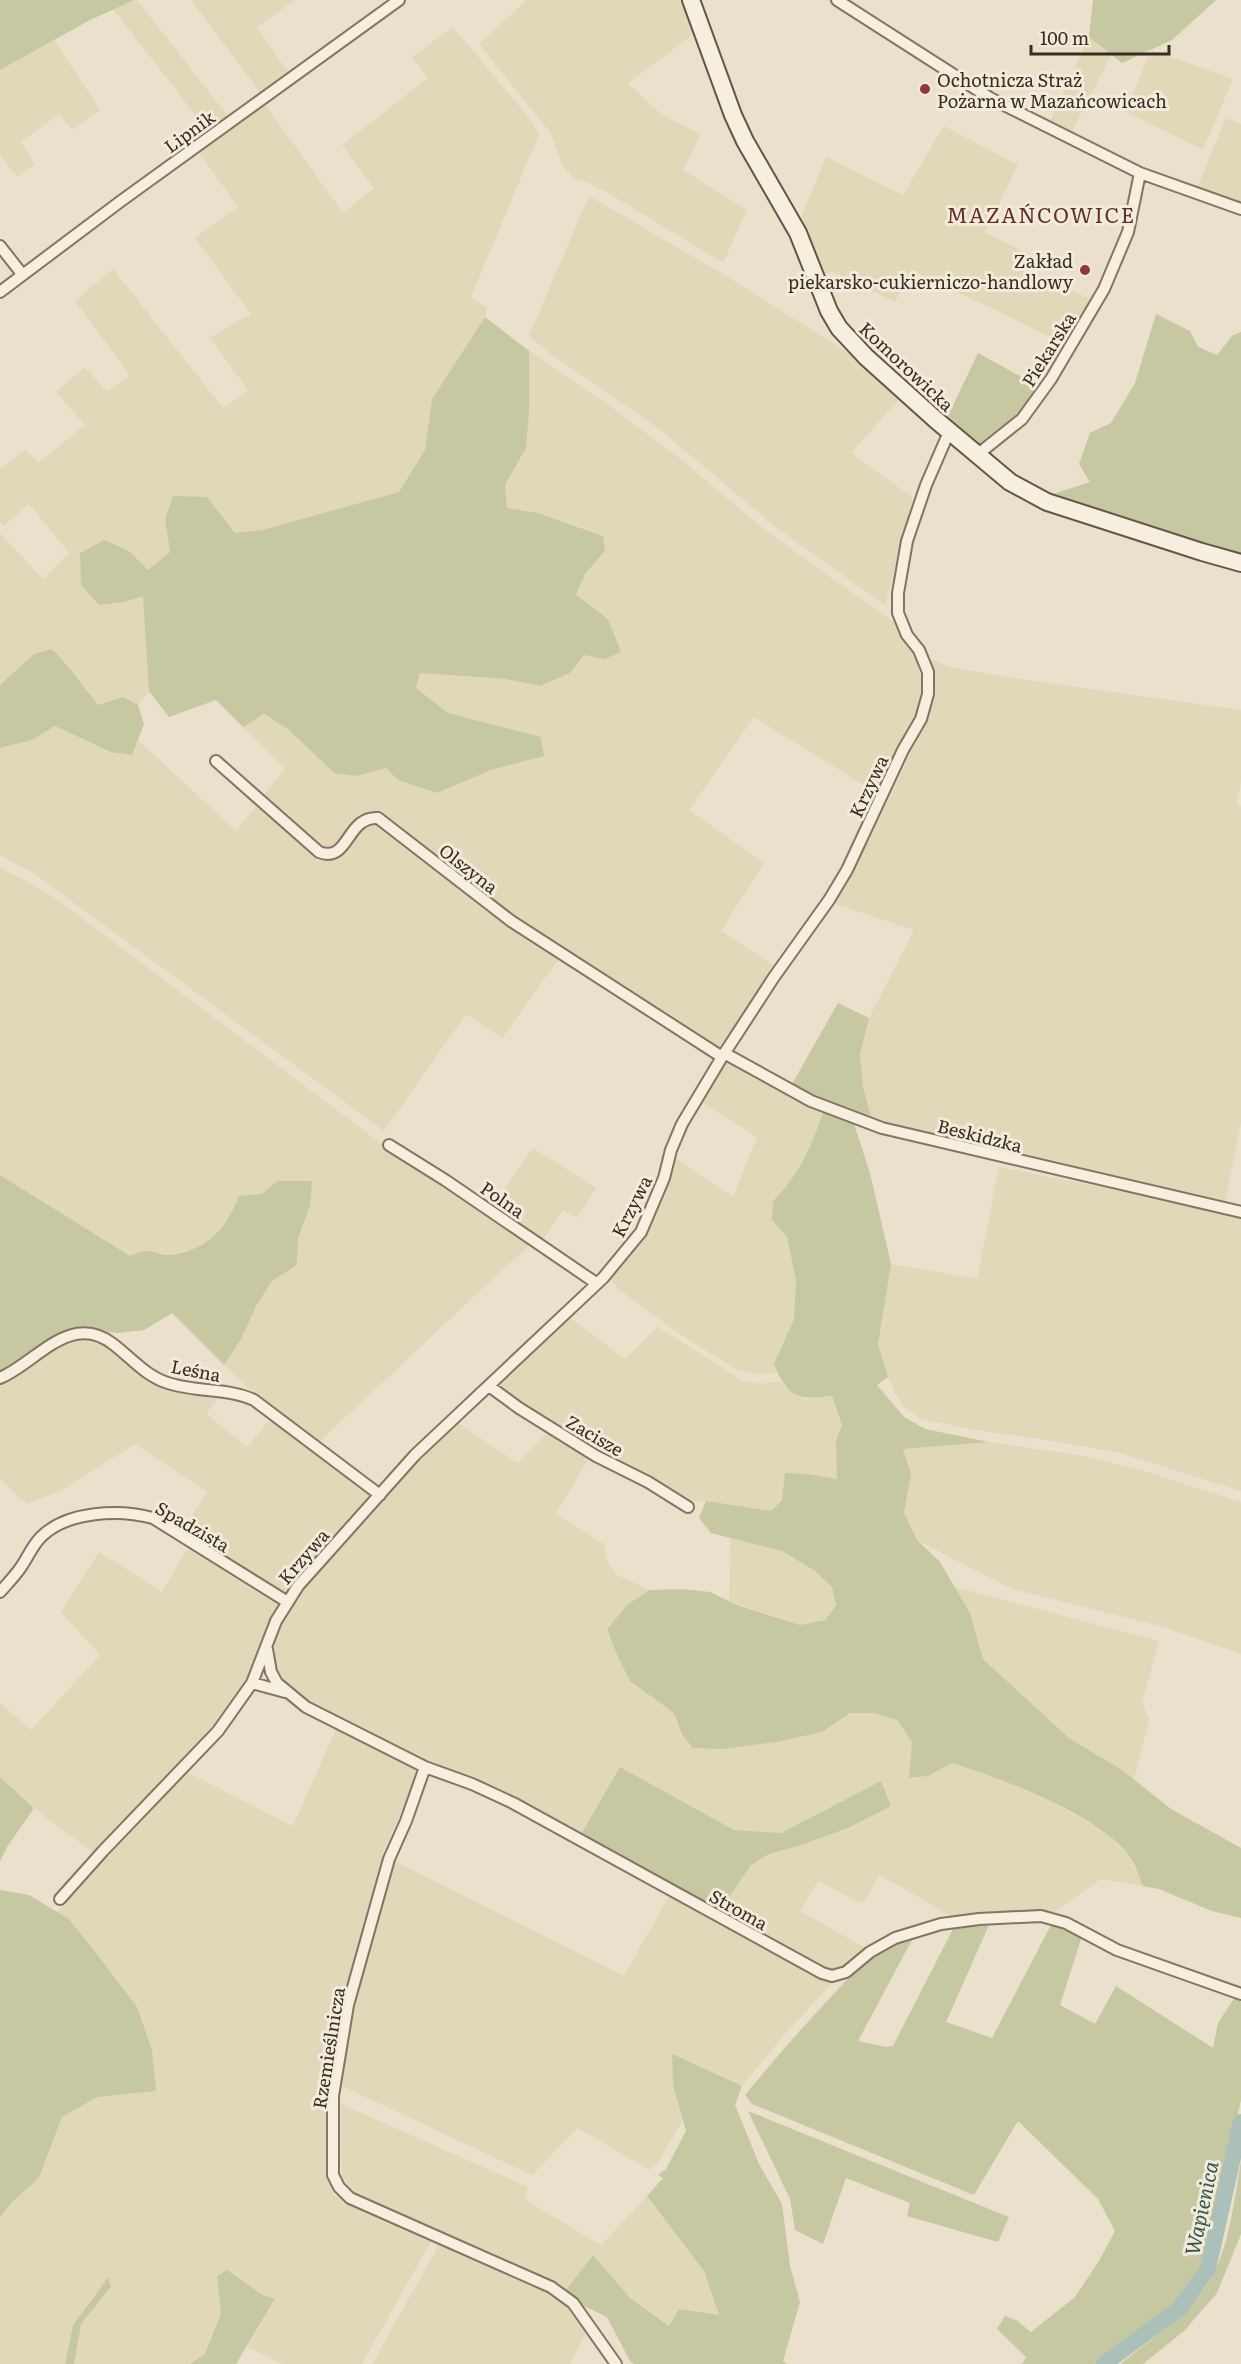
<svg xmlns="http://www.w3.org/2000/svg" width="1241" height="2364" font-family="Literata,serif">
<style>
.farmland{fill:#e0d8b9}
.green{fill:#c5c8a0}
.lines{fill:none;stroke-linecap:round;stroke-linejoin:round}
.river{stroke:#abc0b9;stroke-width:16}
.street-casing{stroke:#867361;stroke-width:14}
.secondary-casing{stroke:#685444;stroke-width:20}
.street{stroke:#f6eede;stroke-width:10}
.secondary{stroke:#f6eede;stroke-width:16}
.poi-dot{fill:#8f373b;stroke:#f3ebda;stroke-width:2}
.labels{text-anchor:middle;dominant-baseline:central;stroke-width:6;stroke-linejoin:round;paint-order:stroke}
.poi-label{font-size:18px;fill:#382c23;stroke:#f3ebda;text-anchor:start}
.street-label{font-size:18px;fill:#382c23;stroke:#f3ebda}
.water-label{font-size:20px;font-style:italic;fill:#345653;stroke:#f3ebda}
.quarter-label{font-size:21px;letter-spacing:1.5px;fill:#613026;stroke:#f3ebda}
</style>
<rect width="100%" height="100%" fill="#ebe0cb"/>
<path class="farmland" d="M134 0H137L228 116 207 130 113 9Z
M191 0H295L257 27 288 72 260 92Z
M527 0H683L695 33 628 83 660 113 700 135 683 170 747 210 723 263 610 194 588 183 574 179 563 166 550 132 479 44Z
M453 27 530 119 539 134 471 297 487 308 485 317 432 399 425 450 399 492 262 530 235 533 207 497 165 519 170 552 148 570 129 551 124 602 143 595 147 628 149 691 138 705 123 697 98 705 71 670 34 654 0 685V533L43 579 69 553 29 504 4 526 0 522V469L25 450 39 462 85 425 56 392 85 367 107 392 130 375 75 301 113 269 223 408 248 390 210 338 251 314 195 238 238 207 198 151 264 103 343 213 374 188 342 145 428 78 412 57Z
M1089 37 1111 55 1072 131 1051 120Z
M54 40 100 110 72 130 59 114 21 142 35 164 17 177 0 155V70Z
M1151 50 1233 79 1203 150 1126 112Z
M1226 118 1241 124V205L1197 188Z
M944 126 1018 165 985 232 1033 257 1028 271 1091 299 1066 344 911 270 895 302 833 272 821 274 800 220 826 157 903 195Z
M589 196 721 273 863 362 901 397 851 453 913 498 885 605 777 528 658 428 548 352 529 336Z
M529 351 610 406 678 457 759 525 813 565 894 622 916 659 921 679 920 705 909 732 875 792 754 717 689 810 764 863 721 931 773 965 720 1050 513 917 387 818 371 810 358 815 334 849 321 848 262 798 285 769 243 727 263 714 289 730 334 773 356 776 386 768 398 780 437 793 491 770 544 756 541 737 448 713 416 688 420 673 506 679 540 686 570 673 584 655 605 659 621 652 608 619 576 595 585 574 605 551 580 527 538 513 507 508 505 485 526 448 529 412Z
M930 659 949 667 1006 677 1241 710V781L1237 805 1241 806V1123L1225 1203 885 1122 871 1116 863 1087 860 1055 869 1018 914 930 835 904 870 838 929 715 935 673Z
M55 726 111 752 132 755 138 740 236 831 257 805 318 861 337 860 367 825 379 826 507 927 558 960 502 1038 466 1014 384 1131 32 872 0 855V748L32 740Z
M0 867 55 898 407 1163 530 1244 319 1442 249 1389 224 1365 241 1339 256 1305 272 1281 297 1265 298 1238 310 1206 277 1181 262 1194 239 1196 232 1212 215 1235 196 1249 164 1255 148 1251 130 1256 0 1175Z
M725 1058 824 1110 808 1155 787 1188 773 1201 772 1220 787 1237 796 1280 794 1319 774 1364 777 1373H774L755 1374 737 1370 675 1331 620 1290 609 1278 637 1245 656 1211 675 1158 733 1197 757 1137 701 1102Z
M533 1148 596 1188 577 1218 563 1210 542 1241 493 1205Z
M999 1167 1182 1203 1241 1217V1491L1120 1453 1053 1441 976 1430 921 1419 906 1409 896 1395 888 1377 878 1344 891 1264 977 1279Z
M568 1316 625 1359 658 1327 743 1381 760 1384 781 1381 782 1385 804 1399 832 1396 842 1425 837 1441V1479L807 1474 771 1511 692 1500 554 1425 500 1387V1382Z
M72 1338 101 1339 148 1377 219 1396 206 1414 247 1447 272 1417 373 1494 285 1596 182 1530 208 1492 135 1444 60 1491 27 1504 0 1479V1383L55 1345Z
M458 1423 518 1463 548 1432 590 1457 556 1514 604 1544 608 1563 617 1575 650 1590 628 1604 607 1629 617 1655 631 1681 674 1713 682 1734 822 1732 850 1713H873L897 1720 912 1742 910 1778 928 1776 952 1763 982 1772 1045 1798 1104 1831 1130 1857 1143 1886 1101 1879 1054 1912 996 1911 953 1917 880 1875 862 1904 818 1881 800 1911 867 1949 845 1968 835 1971 821 1969 719 1912 751 1865 769 1854 801 1845 848 1828 891 1806 881 1781 781 1833 734 1830 620 1767 580 1836 427 1763 292 1691 279 1675 274 1658 275 1639 281 1619 300 1591 419 1457Z
M989 1442 1084 1456 1147 1472 1241 1502V1654L1163 1627 1012 1589 917 1540 904 1512 911 1474 903 1449Z
M730 1538 782 1551 815 1571 832 1587 836 1604 825 1620 800 1625 729 1601Z
M190 1545 281 1603 269 1624 244 1691 220 1721 95 1853 55 1825 0 1777V1703L31 1730 100 1655 61 1612 99 1552 162 1592Z
M955 1587 1159 1641 1142 1703 1149 1719 1134 1780 1070 1739 983 1659 970 1613Z
M336 1729 419 1770 383 1853 344 1994 329 2083 326 2123 328 2171 333 2195 433 2238 362 2364H282L248 2347 275 2300 263 2295 227 2270 217 2276 221 2313 205 2354 190 2364H74L81 2324 111 2287 108 2278 95 2293 73 2325 65 2364H0V2218L11 2203 39 2178 62 2117 97 2097 156 2091 137 2007 70 1920 57 1912 187 1772 293 1826Z
M396 1862 624 1976 669 1896 832 1983 784 2035 742 2086 672 2055 673 2085 683 2119 658 2163 649 2170 578 2128 532 2175 340 2085 353 2005 373 1929Z
M341 2104 528 2187 524 2199 601 2245 647 2196 704 2271 719 2316 679 2309 670 2326 631 2299 593 2255 565 2291 553 2282 354 2194 342 2177Z
M440 2243 549 2291 567 2304 583 2324 586 2332 570 2364H372Z"/>
<path class="green" d="M0 0H134L90 20 0 70Z
M1093 0H1216L1172 40 1122 63 1089 37Z
M1156 314 1190 331 1198 347 1217 355 1232 336 1241 332V556L1050 495 1090 482 1079 464 1090 433 1111 423 1135 383Z
M485 317 529 351V412L526 448 505 485 507 508 538 513 603 536 605 551 585 574 576 595 608 619 621 652 605 659 584 655 570 673 540 686 506 679 420 673 416 688 448 713 541 737 544 756 491 770 437 793 398 780 386 768 356 776 334 773 289 730 264 714 243 727 216 700 169 717 149 691 143 596 124 602 99 605 81 585 80 553 104 540 129 551 148 570 170 552 165 519 173 496 207 497 235 533 262 530 399 492 425 450 432 399Z
M978 353 1040 387 1018 416 978 448 947 418Z
M52 649 71 670 98 705 123 697 138 705 144 724 132 755 111 752 55 726 32 740 0 748V685L34 654Z
M838 1003 869 1018 860 1055 863 1087 871 1116 815 1096 792 1084Z
M824 1110 853 1121 870 1173 891 1264 878 1344 888 1377 877 1385 904 1417 925 1429 989 1442 903 1449 911 1474 904 1512 917 1540 940 1562 970 1613 983 1659 1070 1739 1122 1770 1171 1809 1241 1848V1918L1212 1911 1159 1889 1143 1886C1139 1877 1136 1865 1130 1857 1100 1815 1001 1778 952 1763L928 1776 909 1778 912 1742 897 1720 873 1713H850L822 1732 776 1742 722 1749 693 1748 682 1734 674 1713 630 1681 617 1655 607 1629 628 1604 650 1590 682 1589 710 1592 737 1605 800 1625 825 1620 836 1605 832 1587 815 1571 782 1551 711 1533 699 1518 706 1501 771 1511 782 1500 785 1473 807 1474 837 1479 836 1441 842 1425 832 1396C797 1400 788 1398 774 1364L794 1319 796 1280 787 1237 772 1220 773 1201C800 1175 812 1144 824 1110Z
M0 1175 130 1256C135 1254 142 1251 148 1251 154 1251 160 1255 167 1255 205 1252 225 1231 239 1196L262 1194 277 1181H312L310 1206 298 1238 297 1265 272 1281 256 1306 241 1339 224 1365 172 1313 144 1330 118 1333 90 1330 32 1352 0 1374Z
M620 1767 734 1830 781 1833 881 1781 891 1806 848 1828 801 1845 769 1854 751 1865 719 1912 580 1836Z
M0 1777 34 1808 7 1847 0 1861Z
M0 1890 29 1895 69 1919 96 1953 137 2007 152 2050 156 2091 97 2097 62 2117 39 2178 11 2203 0 2218Z
M989 1925 946 2022 992 2038 1051 1925 1082 1936 1060 2005 1095 2024 1116 1986 1213 2048 1218 2023 1235 1997H1241V2100L1203 2268 1175 2304 1095 2364H1022L1026 2357 997 2329 1005 2316 1016 2320 1031 2332 1075 2297 1099 2261 1115 2231 1098 2199 1018 2121 974 2195 752 2104 745 2095C772 2062 800 2030 830 1998 852 1975 877 1940 913 1938L858 2041 886 2047 893 2046 954 1927Z
M672 2054 742 2086 735 2105 759 2164 782 2204 790 2266 800 2302 783 2361 787 2364H634L630 2361 607 2317 584 2306 565 2291 593 2255 631 2299 669 2326 679 2309 719 2315 704 2271 647 2196 663 2178 658 2175 666 2169 686 2131 673 2085Z
M748 2111 1009 2217 998 2242 907 2216 910 2203 846 2178 823 2244 795 2230 790 2199Z
M1241 2161V2234L1217 2293 1184 2331 1143 2364H1120C1152 2339 1188 2315 1210 2280 1229 2249 1235 2196 1241 2161Z
M227 2270 263 2295 275 2299 236 2364H190L205 2354 221 2313 217 2276Z
M108 2277 111 2287 81 2324 74 2364H65L73 2325Z"/>
<g class="lines">
<path class="river" d="M1104 2364 1179 2309 1208 2269 1241 2122"/>
<g class="street-casing">
<path id="street" d="M837 0 990 98 1140 173 1241 209
M0 246 22 274
M0 292 121 201 399 0
M977 455 1022 419 1051 379 1104 289 1128 232 1140 173
M216 761 319 852C349 864 346 816 378 818L511 921 722 1057
M724 1053 811 1101 882 1128 1241 1212
M389 1145 445 1180 596 1283
M0 1378C36 1363 70 1311 113 1344 130 1357 145 1375 165 1382 194 1393 226 1387 254 1400L380 1495
M489 1386 519 1408 596 1456 648 1482 688 1507
M0 1592C7 1584 15 1576 21 1567 28 1557 33 1544 42 1536 68 1511 119 1509 153 1518L286 1601
M267 1649 271 1672 277 1683 306 1707 425 1767 472 1784 513 1803 822 1973 832 1976 846 1972 870 1952 895 1938 941 1924 979 1919 1041 1916 1066 1923 1117 1950 1241 1994
M252 1683 285 1692
M425 1767 406 1821 389 1859 348 2005 333 2096V2175L339 2187 350 2198 551 2287 573 2303 616 2364
M60 1899 103 1851 218 1731 252 1683 276 1621 298 1586 415 1455 603 1278 641 1232 664 1178 671 1150 682 1124 722 1057 774 977 829 900 847 870 903 750 921 719 928 694V672L919 650 907 635 898 613V593L907 541 926 485 949 432"/>
</g>
<g class="secondary-casing">
<path id="secondary" d="M691 0 733 115 745 141 798 233 829 311 839 328 866 357 936 420 1010 482 1047 502 1202 552 1241 563"/>
</g>
<use href="#street" class="street"/>
<use href="#secondary" class="secondary"/>
</g>
<g class="poi-dot">
<circle cx="925" cy="89" r="6"/>
<circle cx="1085" cy="270" r="6"/>
</g>
<g class="labels">
<g class="poi-label">
<text x="937" y="79">Ochotnicza Straż<tspan x="937" dy="21">Pożarna w Mazańcowicach</tspan></text>
<text x="1073" y="260" text-anchor="end">Zakład<tspan x="1073" dy="21">piekarsko-cukierniczo-handlowy</tspan></text>
</g>
<g class="street-label">
<text transform="translate(189 131) rotate(-36)">Lipnik</text>
<text transform="translate(1048 349) rotate(-58)">Piekarska</text>
<text transform="translate(907 366) rotate(43)">Komorowicka</text>
<text transform="translate(868 786) rotate(-65)">Krzywa</text>
<text transform="translate(469 868) rotate(38)">Olszyna</text>
<text transform="translate(980 1135) rotate(14)">Beskidzka</text>
<text transform="translate(503 1199) rotate(35)">Polna</text>
<text transform="translate(631 1206) rotate(-63)">Krzywa</text>
<text transform="translate(196 1370) rotate(11)">Leśna</text>
<text transform="translate(595 1435) rotate(30)">Zacisze</text>
<text transform="translate(193 1526) rotate(30)">Spadzista</text>
<text transform="translate(303 1556) rotate(-49)">Krzywa</text>
<text transform="translate(739 1909) rotate(29)">Stroma</text>
<text transform="translate(328 2048) rotate(-81)">Rzemieślnicza</text>
</g>
<g class="water-label">
<text transform="translate(1200 2208) rotate(-78)">Wapienica</text>
</g>
<g class="quarter-label">
<text x="1041" y="213">MAZAŃCOWICE</text>
</g>
</g>
<path d="M1031 45v9h138v-9" fill="none" stroke="#382c23" stroke-width="3"/>
<text x="1040" y="45" font-size="18" fill="#382c23" stroke="#f3ebda" stroke-width="4.5" paint-order="stroke">100 m</text>
</svg>
